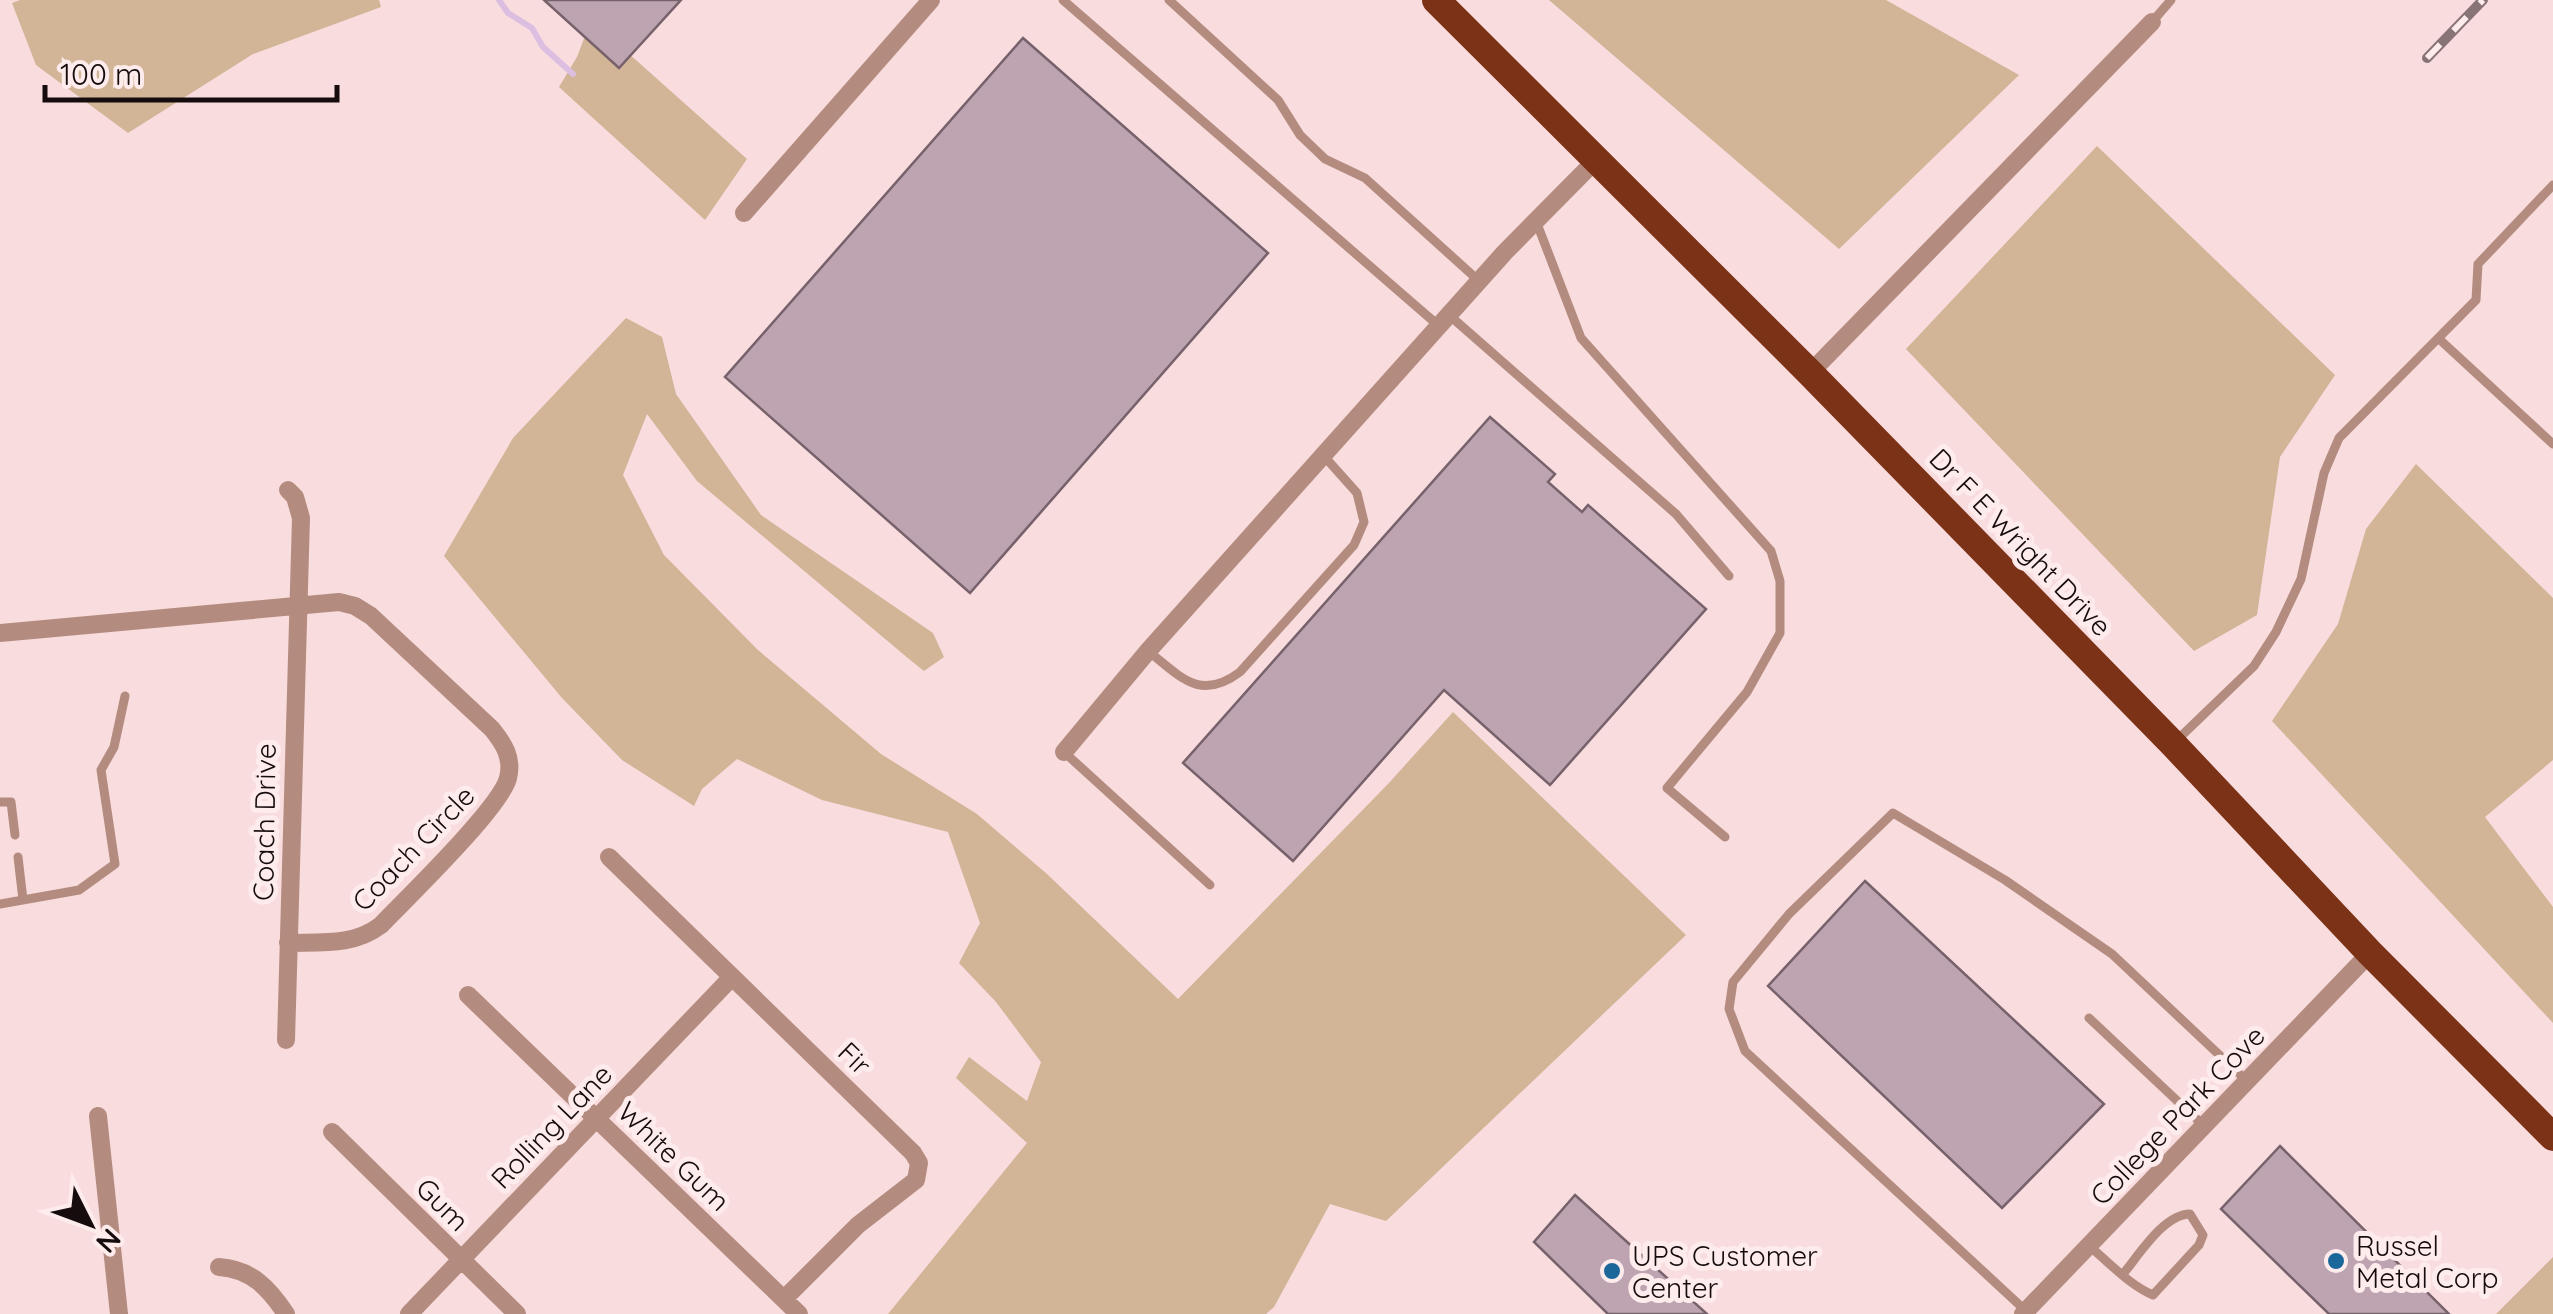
<svg xmlns="http://www.w3.org/2000/svg" width="2553" height="1314" font-family="Quicksand,sans-serif">
<style>
.green{fill:#d2b497}
.lines{fill:none;stroke-linecap:round;stroke-linejoin:round}
.stream{stroke:#dcbee1;stroke-width:6}
.building{fill:#bda4b0;stroke:#77616b;stroke-width:2.5}
.service{stroke:#b48c7f;stroke-width:9}
.minor{stroke:#b48c7f;stroke-width:18}
.trunk{stroke:#7c3216;stroke-width:28}
.rail-casing{stroke:#887476;stroke-width:10}
.rail{stroke:#feeced;stroke-width:6;stroke-dasharray:19;stroke-linecap:butt}
.poi-dot{fill:#1c679a;stroke:#feeced;stroke-width:4}
.labels{text-anchor:middle;dominant-baseline:central;stroke-width:10;stroke-linejoin:round;paint-order:stroke}
.street-label{font-size:28px;fill:#160c0d;stroke:#feeced}
.poi-label{font-size:28px;fill:#160c0d;stroke:#feeced;text-anchor:start}
</style>
<rect width="100%" height="100%" fill="#f9dcde"/>
<path class="green" d="M20 0H379L381 7 253 54 128 133 36 65 12 3Z
M1549 0H1886L2019 75 1839 249Z
M591 20 747 159 705 220 559 87 577 57Z
M2097 146 2335 375 2280 457 2257 615 2194 651 1906 349Z
M626 318 662 337 676 394 761 515 933 633 944 657 924 671 909 659 697 481 647 414 623 475 664 555 758 650 881 754 977 814 1047 874 1178 999 1388 784 1453 712 1686 935 1386 1221 1330 1204 1274 1307 1266 1314H888L1027 1143 956 1078 969 1057 1027 1101 1041 1062 996 1002 959 963 980 923 948 832 822 800 737 759 702 789 694 806 622 760 562 698 444 556 513 438Z
M2416 464 2553 598V760L2485 817 2553 907V1023L2272 721 2338 624 2366 529Z
M2553 1256V1314H2496L2553 1257Z"/>
<g class="lines">
<path class="stream" d="M499 0 508 13 532 28 543 47 573 74"/>
</g>
<path class="building" d="M544 0H681L619 68Z
M1023 38 1268 253 970 593 725 377Z
M1490 417 1555 474 1548 482 1582 512 1588 505 1706 609 1550 785 1444 690 1293 861 1183 763Z
M1865 881 2104 1104 2002 1208 1768 986Z
M2280 1146 2449 1314H2329L2221 1209Z
M1575 1195 1707 1314H1608L1534 1242Z"/>
<g class="lines">
<path class="service" d="M1063 0 1439 326
M1169 0 1278 100 1300 135 1325 159 1365 178 1479 281
M2152 22 2171 0
M1536 221 1581 338 1771 551 1780 581V633L1747 692 1667 788 1725 837
M1449 315 1676 514 1729 576
M2438 338 2553 444
M1148 651C1181 677 1200 702 1240 672L1354 545 1364 522 1357 493 1323 455
M2175 742 2254 666 2276 632 2301 579 2324 473 2339 438 2476 300 2478 264 2553 185
M1064 752 1210 885
M0 802H11L15 835
M18 857 23 900
M0 904 79 890 115 864 101 770 114 747 125 696
M2089 1018 2204 1126
M2089 1246C2109 1262 2129 1285 2153 1295L2199 1245 2203 1235 2190 1214C2164 1214 2139 1255 2123 1274
M2026 1311 1745 1051 1729 1009 1733 982 1789 914 1893 813 2005 880 2112 954 2247 1081"/>
<path class="minor" d="M744 213 931 0
M1810 373 2152 22
M0 633 339 602 355 606 371 616 492 729C504 744 513 758 508 778 501 807 407 898 381 925 354 946 321 942 288 943
M1064 752 1148 651 1505 252 1597 159
M609 857 913 1153 919 1163 916 1180 858 1225 784 1299
M468 995 799 1314
M286 1040 301 518 295 497 288 490
M98 1116 119 1314
M332 1132 517 1314
M219 1267C251 1269 269 1288 286 1314
M409 1314 732 977
M2023 1314 2370 953"/>
<path class="trunk" d="M1436 0 1810 373 2173 744 2370 953 2553 1137"/>
<g class="rail-casing">
<path id="rail" d="M2427 58 2483 0"/>
</g>
<use href="#rail" class="rail"/>
</g>
<g class="poi-dot">
<circle cx="2336" cy="1261" r="10"/>
<circle cx="1612" cy="1271" r="10"/>
</g>
<g class="labels">
<g class="street-label">
<text transform="translate(2021 542) rotate(46)">Dr F E Wright Drive</text>
<text transform="translate(264 822) rotate(-89)">Coach Drive</text>
<text transform="translate(413 848) rotate(-46)">Coach Circle</text>
<text transform="translate(855 1058) rotate(44)">Fir</text>
<text transform="translate(2177 1115) rotate(-46)">College Park Cove</text>
<text transform="translate(551 1126) rotate(-46)">Rolling Lane</text>
<text transform="translate(674 1156) rotate(44)">White Gum</text>
<text transform="translate(443 1204) rotate(45)">Gum</text>
</g>
<g class="poi-label">
<text x="2356" y="1245">Russel<tspan x="2356" dy="32">Metal Corp</tspan></text>
<text x="1632" y="1255">UPS Customer<tspan x="1632" dy="32">Center</tspan></text>
</g>
</g>
<g transform="translate(90 1224) rotate(132)" stroke="#feeced" stroke-width="8" paint-order="stroke">
<path d="M0-8L18 38L0 25L-18 38Z" fill="#160c0d"/>
<text y="-15" font-size="28" font-weight="bold" text-anchor="middle" fill="#160c0d">N</text>
</g>
<path d="M45 85v15h292v-15" fill="none" stroke="#160c0d" stroke-width="5"/>
<text x="60" y="85" font-size="30" fill="#160c0d" stroke="#feeced" stroke-width="8" paint-order="stroke">100 m</text>
</svg>
